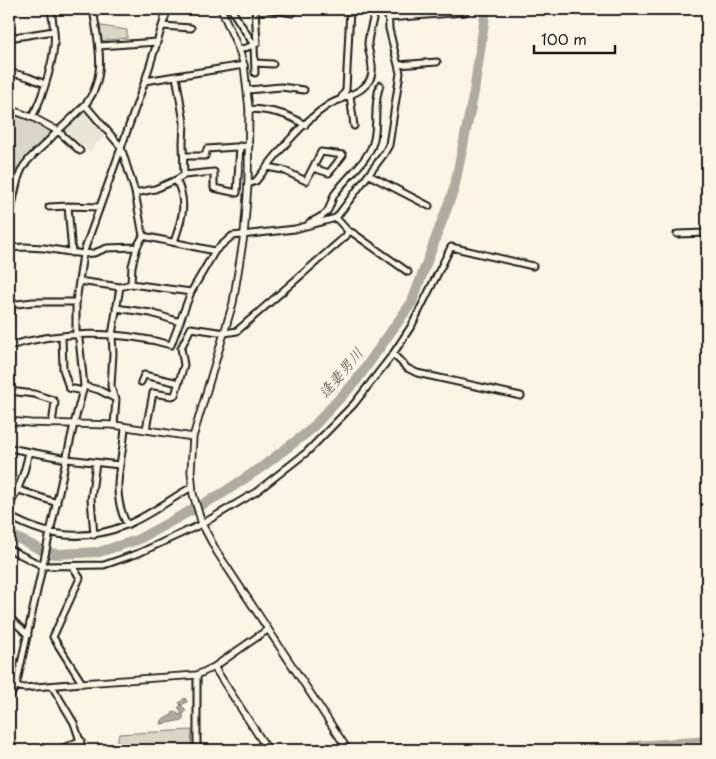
<svg xmlns="http://www.w3.org/2000/svg" width="716" height="759" font-family="'Playpen Sans','Klee One',sans-serif">
<style>
.built{fill:#ebe5d6}
.green{fill:#dbd5c8;stroke:#7c7872}
.water{fill:#b0aba1;stroke:#75726c}
.lines{fill:none;stroke-linecap:round;stroke-linejoin:round}
.canal{stroke:#b0aba1;stroke-width:5.5}
.river{stroke:#b0aba1;stroke-width:10}
.minor-casing{stroke:#1c1c1c;stroke-width:9}
.tertiary-casing{stroke:#1c1c1c;stroke-width:9}
.minor{stroke:#fcf5e5;stroke-width:5}
.tertiary{stroke:#fcf5e5;stroke-width:5.5}
.labels{text-anchor:middle;dominant-baseline:central;stroke-width:4;stroke-linejoin:round;paint-order:stroke}
.water-label{font-size:15px;font-style:italic;fill:#575551;stroke:#fcf5e5}
</style>
<rect width="100%" height="100%" fill="#fcf5e5"/>
<filter id="ink" filterUnits="userSpaceOnUse"><feTurbulence type="fractalNoise" baseFrequency=".02" numOctaves="2"/><feDisplacementMap in="SourceGraphic" scale="10" xChannelSelector="R" yChannelSelector="G"/><feConvolveMatrix kernelMatrix="1 2 1 2 8 2 1 2 1" color-interpolation-filters="sRGB"/></filter>
<g filter="url(#ink)">
<path class="built" d="M85 108 107 134 95 145 90 152 82 145 78 148 60 131Z"/>
<path class="green" d="M95 25 127 30V38L99 41Z
M12 114 33 121 52 132 22 166 16 179H9V134Z
M192 730 191 750H115L119 734Z"/>
<path class="water" d="M185 698 187 702 181 705 186 710 183 715V720L161 724 162 720 172 715 173 712 176 711 178 715 181 714V710L178 708 181 705 179 703Z"/>
<g class="lines">
<path class="canal" d="M630 744 707 739"/>
<path class="river" d="M9 534 48 553 57 554 99 552 137 540 223 493 262 467 309 431 356 381 412 302 454 189 474 92 486 9"/>
<g class="minor-casing">
<path id="minor" d="M51 9 54 31
M231 9 254 45 239 50
M255 9 257 43 254 45 255 73
M268 9 292 13 295 9
M388 18 465 12
M162 26 191 28
M9 38 54 31C57 53 43 97 32 117
M99 46 157 42
M255 63 273 64
M398 65 437 62
M9 72 28 77 45 84
M145 81 244 65
M248 90 281 87 304 90
M350 95 354 126
M340 100 346 90 350 9
M85 105 121 147 135 192 143 236 137 247 132 266 131 284
M249 109C270 110 287 113 305 125
M58 131 80 151
M184 156H205L207 149 249 146
M267 167 283 170 306 181 321 152 343 155 329 173 313 168
M184 175 214 172V188L237 193 240 146
M369 175 429 206
M248 184 256 181C275 156 301 123 327 106 340 97 365 94 371 77 375 65 368 54 368 43 369 31 373 20 376 9
M135 193 155 189 176 180
M68 206 72 253
M49 207 68 206 100 207
M309 223C314 220 322 217 326 213 330 209 331 201 334 195 346 177 370 160 374 139 378 120 373 104 380 85
M9 224C12 209 15 182 22 169 28 157 42 148 51 138 61 127 73 118 83 107 109 79 98 42 93 9
M348 231 353 233 408 272
M677 234 707 233
M143 236 215 251
M174 242C182 219 188 202 176 180L184 175 183 143 184 122 176 76
M9 248 25 247 44 248 83 254 94 253 107 248 137 247
M79 281 120 287 131 284 191 292
M9 305 33 302H76
M116 308 151 313 180 322
M9 329 11 305
M62 336 63 369 69 388 83 391
M9 346C60 331 119 330 171 345L191 292 215 251 232 236 295 229 336 218 384 154 389 145 400 73 389 29 388 9
M393 354 407 368 417 373 521 396
M141 382 144 375 179 383
M84 386 99 390 116 399 114 425
M9 391 34 394 53 400 55 402 52 424
M114 397 111 386 113 353 112 335 120 287
M125 427C123 464 109 488 127 525
M146 429 153 393 172 396 175 395 184 365 181 348 191 328 225 333 237 331 346 236 348 231 336 218
M9 448 67 459 119 465
M19 490 57 503
M9 506C20 487 24 474 29 452
M9 516C47 538 85 542 126 525 149 516 170 499 192 487
M94 535 91 499 96 463
M9 549 43 566 104 565 139 553 202 524 256 492 307 452 354 404 393 354 412 325 451 247 533 266
M9 617 28 635
M16 686 24 688 82 683 53 637 80 578 73 567
M52 686 74 723 83 750
M9 698 16 686 74 424 84 386 79 339 76 334V302L83 254 145 81 164 20
M59 750 81 740
M197 750V675
M255 750 264 744"/>
</g>
<g class="tertiary-casing">
<path id="tertiary" d="M221 9 239 50 244 65 249 109 248 184 244 235 233 303 193 437 191 471 193 494 202 524 217 552 348 750
M164 20 168 9
M9 109 34 118 58 131
M9 421 30 423 114 425 193 437
M214 667 268 750
M82 683 197 675 214 667 267 630"/>
</g>
<use href="#minor" class="minor"/>
<use href="#tertiary" class="tertiary"/>
</g>
</g>
<g class="labels">
<g class="water-label">
<text transform="translate(340 372) rotate(-50)">逢妻男川</text>
</g>
</g>
<rect width="716" height="759" fill="none" stroke="#fcf5e5" stroke-width="30"/>
<rect x="15" y="15" width="686" height="729" fill="none" stroke="#1c1c1c" stroke-width="2" filter="url(#ink)"/>
<path d="M534 45v8h81v-8" fill="none" stroke="#1c1c1c" stroke-width="2.5"/>
<text x="541" y="45" font-size="15" fill="#1c1c1c" stroke="#fcf5e5" stroke-width="4" paint-order="stroke">100 m</text>
</svg>
